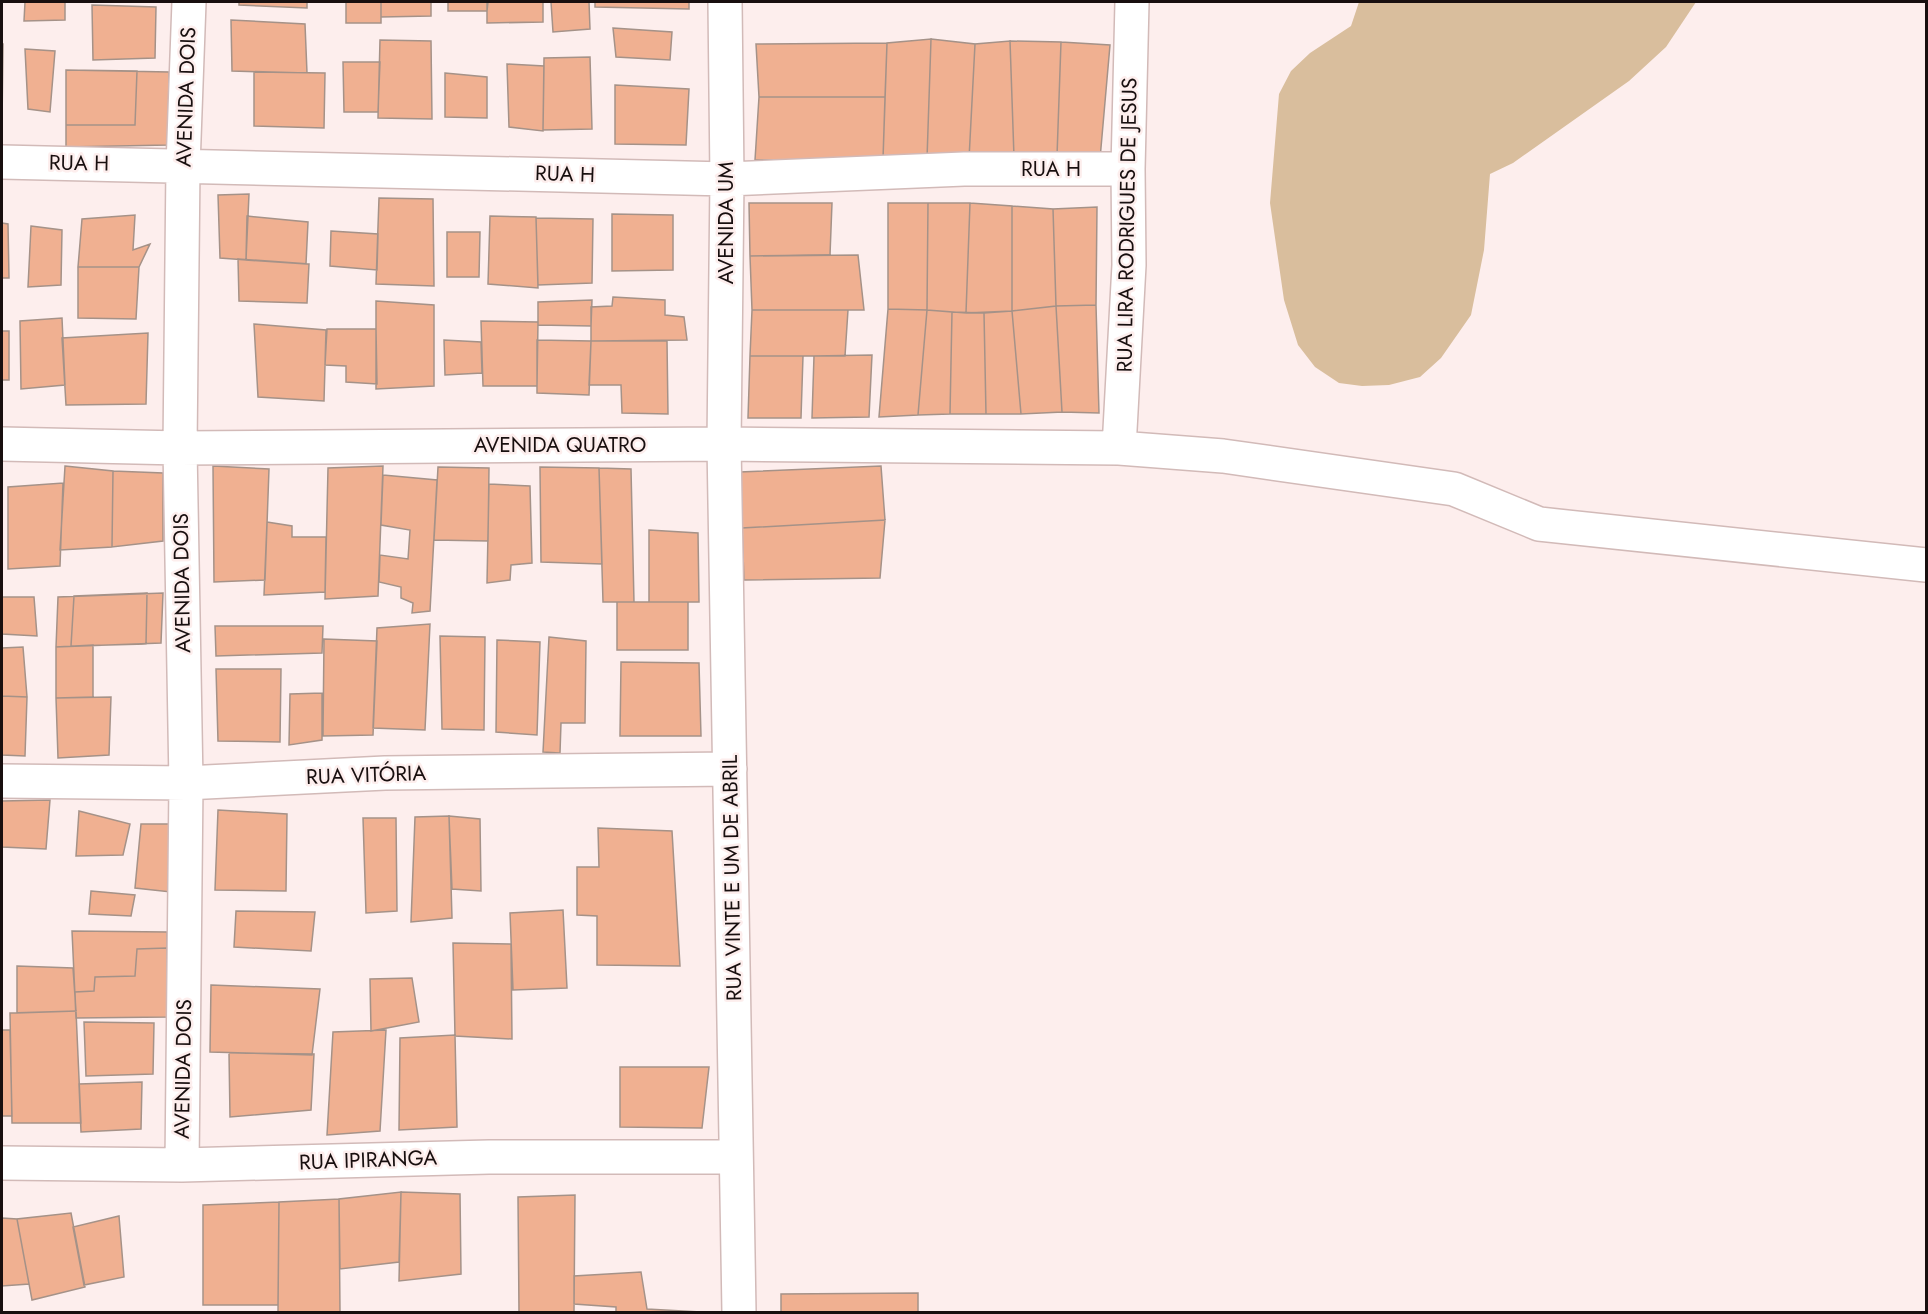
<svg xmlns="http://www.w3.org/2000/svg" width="1928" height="1314" font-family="Jost,sans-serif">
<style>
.green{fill:#d9be9d}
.building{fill:#f0b091;stroke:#a59288;stroke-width:1.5}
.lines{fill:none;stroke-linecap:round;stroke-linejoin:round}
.minor-casing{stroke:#d2bab8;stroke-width:36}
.minor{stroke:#fff;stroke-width:33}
.labels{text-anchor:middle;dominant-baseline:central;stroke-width:5;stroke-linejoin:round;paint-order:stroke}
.street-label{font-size:21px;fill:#180f0f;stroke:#fdeeed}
</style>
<rect width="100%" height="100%" fill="#fdeeed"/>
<path class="green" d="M1359 2H1696L1666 47 1629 81 1513 163 1490 174 1484 250 1471 315 1441 358 1420 377 1389 385 1362 386 1339 383 1315 367 1298 345 1284 300 1270 203 1279 94 1291 71 1310 53 1351 26Z"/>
<path class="building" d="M25 2H65V20L24 21Z
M239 2H307V8L239 5Z
M346 2H381V23H346Z
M381 2H431V16L381 17Z
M448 2H488L487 11H448Z
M487 2H543V22L487 23Z
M551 2H589L590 29 553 32Z
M595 2H689V9L595 7Z
M92 5 156 7 155 58 93 60Z
M231 20 305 24 307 73 232 71Z
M613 28 672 32 670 60 616 57Z
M931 39 927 159H883L887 43Z
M931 39 975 44 969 159H927Z
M380 40 431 41 432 119 378 118Z
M1010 41 1014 157 969 159 975 44Z
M1010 41 1061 42 1057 156 1014 157Z
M1061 42 1110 45 1100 159 1057 156Z
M887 43 885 97H759L756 44Z
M2 44H3L2 124Z
M25 49 55 51 50 112 28 109Z
M590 57 592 129 543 130 544 58Z
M343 62H380L378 112H344Z
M507 64 544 66 543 131 509 127Z
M66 70 169 72 168 145 66 147Z
M66 70 137 71 135 125H66Z
M254 72 325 73 324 128 254 126Z
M445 73 487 77V118L445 117Z
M615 85 689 89 686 145 615 144Z
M759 97H885L883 159 755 160Z
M249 194 246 260 220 258 218 195Z
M379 198 433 199 434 286 376 284Z
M749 203H832L830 255 750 256Z
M888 203H928L927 310 888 309Z
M928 203H970L966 313 927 310Z
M970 203 1012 206V311L966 313Z
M1012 206 1053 209 1056 306 1012 311Z
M1097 207 1096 305 1056 306 1053 209Z
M612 214 673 215V270L612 271Z
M135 215 133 250 150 244 139 267H78L82 219Z
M247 216 308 222 306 264 246 260Z
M490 216 536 217 538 288 488 284Z
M536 218 593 219 592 283 538 285Z
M2 223 8 224 9 278H2Z
M31 226 62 230 61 285 28 287Z
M331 231 378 234 377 270 330 266Z
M447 232H480L479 277H447Z
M858 255 864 310H752L750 256Z
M238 259 309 264 307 303 239 301Z
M78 267H139L136 319 78 318Z
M613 297 665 300V315L684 317 687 340 591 341V307L612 306Z
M592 300 591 326 538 325V302Z
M376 301 434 305V386L376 389Z
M1096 305 1099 413 1062 412 1056 306Z
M1056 306 1062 412 1021 414 1012 311Z
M888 309 927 310 918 415 879 417Z
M752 310H848L845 356H750Z
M927 310 952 312 950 414 918 415Z
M1012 311 1021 414H986L984 313Z
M952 312 984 313 986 414H950Z
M62 318 65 385 21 389 20 321Z
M481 321 538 322 537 386H483Z
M254 324 326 330 324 401 258 397Z
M327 329H376L377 384 346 382V366L325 365Z
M2 331H9V380H2Z
M148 333 146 404 66 405 62 338Z
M444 340 481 342 482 373 445 375Z
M537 340 591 341 589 395 537 393Z
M591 341H667L668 414 622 413 621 385H589Z
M872 355 869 417 812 418 814 356Z
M750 356H803L801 418H748Z
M65 466 113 471 112 547 60 550Z
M213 466 269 469 265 580 214 582Z
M383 466 378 596 325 599 328 468Z
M881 466 885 520 742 528 740 472Z
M438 467 489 468 488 541 434 540Z
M540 467 599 468 602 564 541 562Z
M599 468 631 469 634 602H603Z
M113 471 163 473V541L112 547Z
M383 475 437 480 430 611 412 613 413 603 401 598V587L379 582 380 555 408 559 410 530 381 525Z
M63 483 60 566 8 569V487Z
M489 484 530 486 532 563 511 565 510 580 487 583Z
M885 520 880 578 744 580 742 528Z
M267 522 292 526V537H326L325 592 264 595Z
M649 530 698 533 699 602H649Z
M147 593 146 644 71 646 74 596Z
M163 593 161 643 56 647 58 597Z
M2 597H34L37 636 2 634Z
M617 602H688V650H617Z
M430 624 425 730 373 728 377 628Z
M215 626H323L322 653 216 656Z
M440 636 485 637 484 730 442 729Z
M549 637 586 641 585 723H561L560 753 543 752Z
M324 639 377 641 373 735 323 736Z
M497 640 540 642 537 735 496 732Z
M93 645V697L56 698V647Z
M23 647 27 697 2 696V648Z
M621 662 699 663 701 736H620Z
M216 669H281L280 742 218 741Z
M322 693V740L289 745 290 694Z
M2 696 27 697 25 756 2 755Z
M111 697 109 755 58 758 56 698Z
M50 800 46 849 2 847V801Z
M218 810 287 814 286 891 215 890Z
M79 811 130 824 123 855 76 856Z
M449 816 480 819 481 891 452 889Z
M449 816 452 918 411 922 415 817Z
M363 818H396L397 911 366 913Z
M141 824H177L171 892 135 888Z
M598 828 672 831 680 966 597 965V916L577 915V867H599Z
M91 891 135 895 131 916 89 914Z
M563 910 567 988 513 990 510 913Z
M236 911 315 912 311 951 234 947Z
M72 931 167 932V1017L76 1018Z
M453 943 511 944 512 1039 455 1036Z
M167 948V1017L76 1018 75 992 94 991 95 977 135 976 137 949Z
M17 966 73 968 76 1011 17 1013Z
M412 978 419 1022 371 1031 370 979Z
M211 985 320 989 312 1055 210 1052Z
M76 1011 81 1123H12L10 1013Z
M84 1022 154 1023 153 1074 86 1076Z
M2 1030H10L12 1116H2Z
M386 1030 380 1131 327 1135 333 1032Z
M455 1035 457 1127 399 1130 400 1038Z
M229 1053 314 1054 311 1110 230 1117Z
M620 1067H709L702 1128 620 1127Z
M142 1082 141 1129 81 1132 79 1084Z
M401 1192 399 1262 340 1269 339 1199Z
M401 1192 460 1194 461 1274 399 1281Z
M575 1195 574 1312H519L518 1197Z
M339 1199 340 1312H278L279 1202Z
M279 1202 278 1305H203V1205Z
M71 1213 85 1287 32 1300 17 1219Z
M119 1216 124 1277 84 1285 73 1227Z
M2 1218 17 1219 29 1284 2 1286Z
M641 1272 647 1309 701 1312H616V1307L574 1304V1276Z
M918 1293V1312H781V1294Z"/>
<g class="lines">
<g class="minor-casing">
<path id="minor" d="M725 2 727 179 724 444 739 1312
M2 162 727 179 964 169H1128
M2 444 180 448 724 444 1119 448 1223 456 1454 489 1539 524 1926 565
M1119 448 1129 265 1128 169 1132 2
M2 781 186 783 385 773 730 769
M2 1163 182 1165 489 1157H735
M182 1165 186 783 180 448 183 166 189 2"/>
</g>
<use href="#minor" class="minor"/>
</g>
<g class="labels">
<g class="street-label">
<text transform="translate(186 97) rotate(-88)">AVENIDA DOIS</text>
<text transform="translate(79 163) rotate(1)">RUA H</text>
<text x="1051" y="169">RUA H</text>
<text transform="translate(565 174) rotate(2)">RUA H</text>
<text transform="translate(726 223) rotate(-90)">AVENIDA UM</text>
<text transform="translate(1127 225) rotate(-89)">RUA LIRA RODRIGUES DE JESUS</text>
<text x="560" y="445">AVENIDA QUATRO</text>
<text transform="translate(182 583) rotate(-91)">AVENIDA DOIS</text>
<text transform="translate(366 775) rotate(-2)">RUA VITÓRIA</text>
<text transform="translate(732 878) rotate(-91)">RUA VINTE E UM DE ABRIL</text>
<text transform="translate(183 1069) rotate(-89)">AVENIDA DOIS</text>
<text transform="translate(368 1160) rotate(-2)">RUA IPIRANGA</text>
</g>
</g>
<rect width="1928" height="1314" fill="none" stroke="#180f0f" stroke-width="6"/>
</svg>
